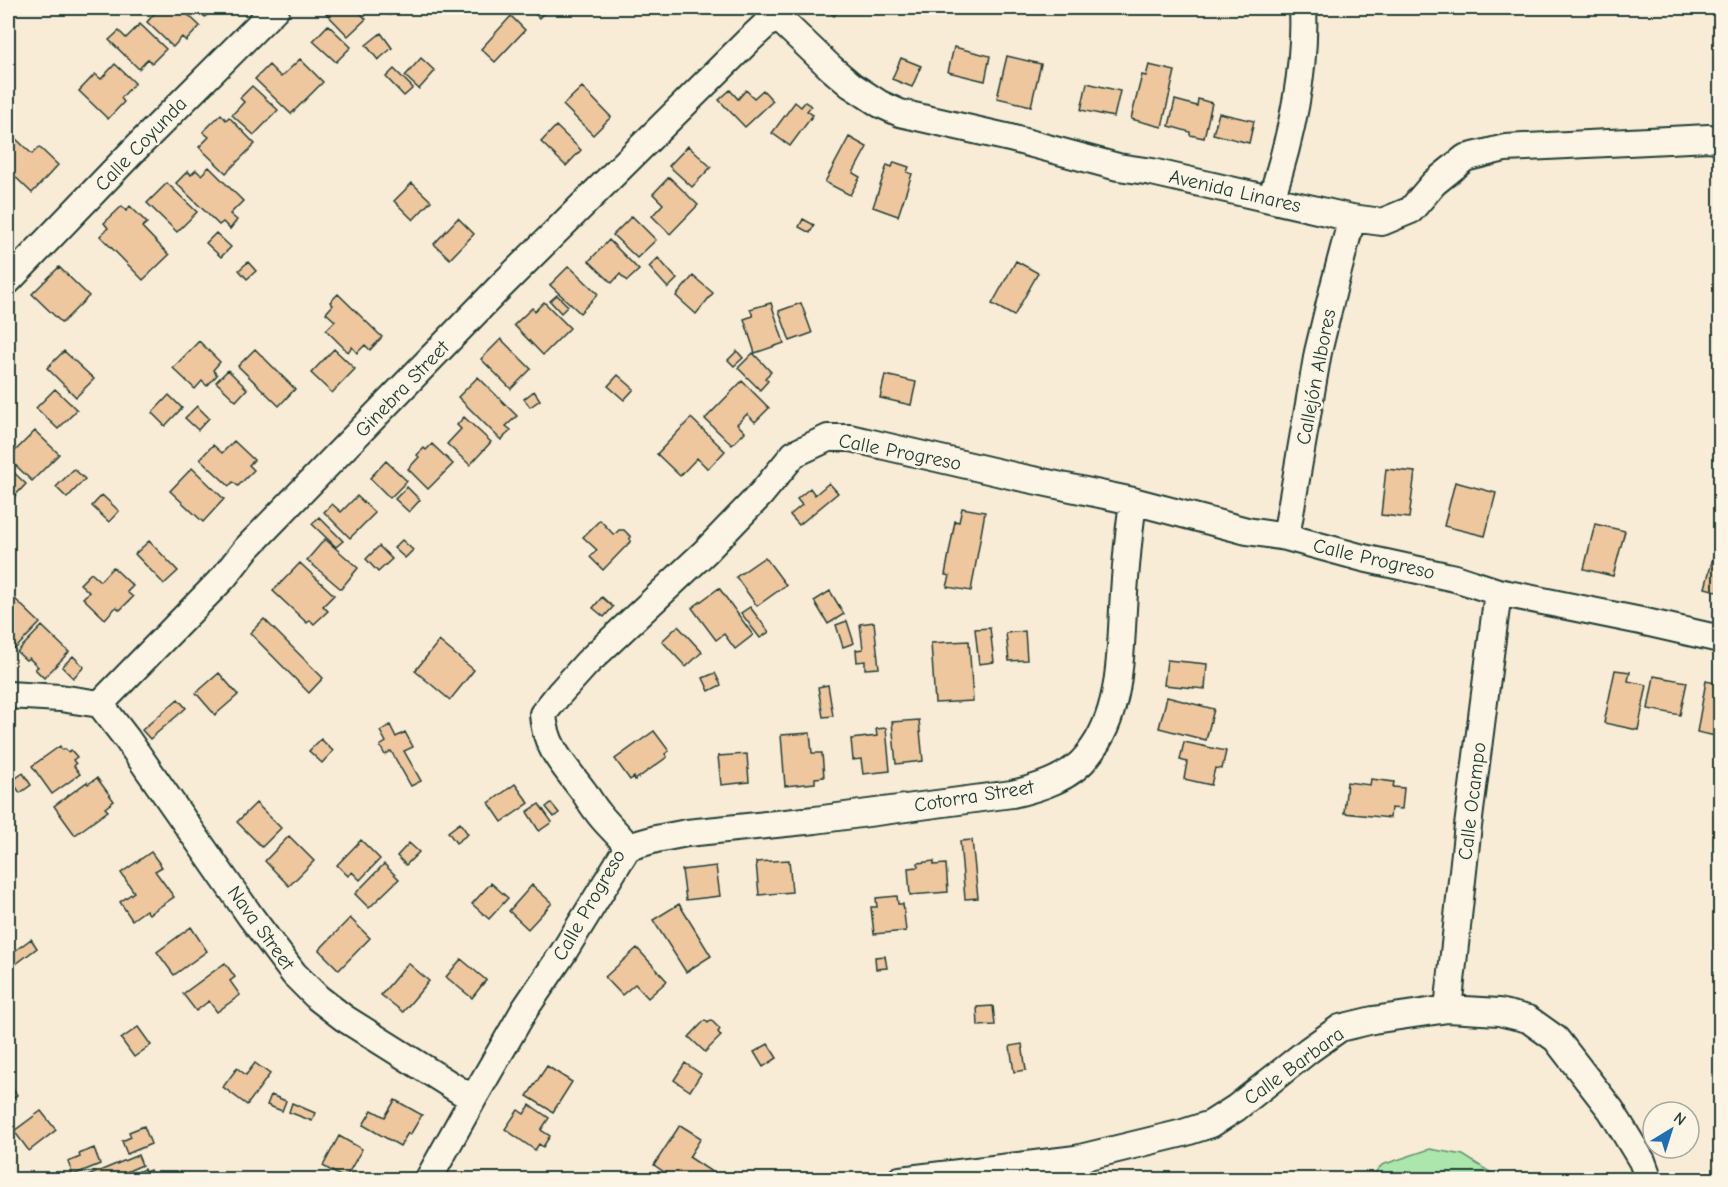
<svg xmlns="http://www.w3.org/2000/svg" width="1728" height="1187" font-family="'Comic Neue',sans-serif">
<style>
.green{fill:#abe7ad;stroke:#659270;stroke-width:1.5}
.building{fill:#eec79e;stroke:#1f3d34;stroke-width:1.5}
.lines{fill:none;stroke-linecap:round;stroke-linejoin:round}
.minor-casing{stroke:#1f3d34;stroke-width:30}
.minor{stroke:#fcf5e5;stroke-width:26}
.labels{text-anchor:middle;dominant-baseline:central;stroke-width:5;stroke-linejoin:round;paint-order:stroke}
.street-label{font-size:20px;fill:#1f3d34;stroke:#fcf5e5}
</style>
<rect width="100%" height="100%" fill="#f9ecd7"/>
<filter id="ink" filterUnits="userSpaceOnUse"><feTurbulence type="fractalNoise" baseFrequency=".0167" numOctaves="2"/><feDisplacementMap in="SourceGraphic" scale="12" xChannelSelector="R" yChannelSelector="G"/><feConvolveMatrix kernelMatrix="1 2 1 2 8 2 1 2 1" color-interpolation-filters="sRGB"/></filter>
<g filter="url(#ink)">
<path class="green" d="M1430 1149 1463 1155 1501 1179H1369L1382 1165Z"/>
<path class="building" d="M149 8H181L200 26 186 41 182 37 173 47 147 22 155 13Z
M197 8H214L205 17Z
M321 8H355L366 19 348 36Z
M382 8H398L390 15Z
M535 8H549L539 18 532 11Z
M826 8H842L834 16Z
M511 16 525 30 495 62 481 49Z
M140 24 166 49 152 63 148 59 139 69 109 40 119 31 126 38Z
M328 25 351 47 336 62 313 41Z
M381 33 392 48 378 60 366 45Z
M954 47 990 56 985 81 948 72Z
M1007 56 1041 64 1031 106 997 98Z
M421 58 435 71 419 89 405 76Z
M901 58 921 66 912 87 892 79Z
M300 59 323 82 291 114 255 79 269 65 281 77Z
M115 64 135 83 121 98 124 102 108 119 79 91 95 74 101 79Z
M1149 65 1175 71 1162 127 1131 119 1142 75 1146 76Z
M394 69 413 88 404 96 386 77Z
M1087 83 1120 91 1114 117 1081 110Z
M252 86 278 110 254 135 232 115 244 102 240 98Z
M582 87 611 117 593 135 563 105Z
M730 90 738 99 746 90 754 98 763 90 773 101 745 127 719 100Z
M1198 99 1212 103 1204 138 1190 135V132L1169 126 1175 100 1197 106Z
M795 102 801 107 805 102 811 106 807 111 813 115 790 146 772 133Z
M1219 113 1254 121 1249 143 1213 134Z
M221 114 226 120 229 117 255 144 226 173 199 147 209 137 203 132Z
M556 126 581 150 566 166 541 142Z
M14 137 32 154 39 147 58 165 32 193 8 170V145Z
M849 137 867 147 853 173 860 177 850 195 825 182Z
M688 146 711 167 692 187 669 166Z
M894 162 909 167 907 172 912 174 898 216 873 207 887 165 892 167Z
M209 167 243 201 230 214 237 220 230 229 223 222 219 225 176 183 188 171 191 175 196 170 201 175Z
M669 177 698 205 670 234 652 216 663 204 653 194Z
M167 183 197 212 177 232 147 203Z
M412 183 431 201 413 220 394 201Z
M122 206 126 211 130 206 147 223 142 227 169 255 143 280 100 236 108 228 104 223Z
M632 216 656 240 637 258 613 235Z
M458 218 474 234 450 259 434 244Z
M803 219 814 225 810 233 799 227Z
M216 233 231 247 221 257 206 243Z
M609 240 639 270 627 281 620 274 612 283 589 261Z
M658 258 677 279 668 288 649 267Z
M1016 261 1038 273 1014 316 992 304Z
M248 262 256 271 247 279 239 270Z
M569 266 598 294 580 313 550 285Z
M59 267 89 296 62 323 32 294Z
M693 276 713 293 696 314 676 296Z
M338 294 382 337 370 350 365 345 357 353 352 347 348 352 326 330 335 321 326 313 333 305 330 302Z
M557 295 568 306 561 313 550 301Z
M544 302 570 328 543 355 514 325 532 308 535 311Z
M771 303 784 343 755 353 744 319 753 316 750 309Z
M801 303 812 333 790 341 779 311Z
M501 339 531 369 511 389 481 359Z
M199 341 220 362 213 370 217 375 207 386 202 381 195 389 173 368Z
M255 349 295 389 279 406 238 366Z
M334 349 355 369 332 393 311 373Z
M64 351 94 379 76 397 47 368Z
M737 351 743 358 734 366 728 360Z
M753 353 771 372 765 378 768 381 760 390 738 368Z
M228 370 247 389 236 401 216 382Z
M618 375 634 389 624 400 608 386Z
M885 375 916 382 911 405 880 398Z
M478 377 517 416 506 426 511 430 501 440 458 397Z
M742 381 769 408 755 422 747 414 737 424 745 432 732 445 705 419Z
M55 389 77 410 58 429 36 408Z
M534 391 540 400 530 407 524 399Z
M169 395 182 408 165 426 152 413Z
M197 406 209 418 198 430 185 418Z
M464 417 491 442 470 465 447 444 461 429 457 425Z
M691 418 725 451 708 469 697 458 680 476 657 454Z
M35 431 59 454 32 481 8 458Z
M234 441 254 460 249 465 254 470 238 486 233 482 229 486 200 459 213 445 222 453Z
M432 444 453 464 428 489 408 469 419 457 417 455 424 448 426 450Z
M386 461 407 481 390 498 370 478Z
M8 467 26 484 8 503Z
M192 468 224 499 203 522 170 491Z
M74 469 85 479 67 498 56 487Z
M1386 469 1415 472 1409 518 1381 515Z
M1455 482 1496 493 1485 536 1444 526Z
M829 483 838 493 799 525 790 515 802 505 797 499 810 488 815 495Z
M407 487 420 500 409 512 395 499Z
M102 495 119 511 109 522 92 506Z
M357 496 375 513 350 538 324 512 332 504 341 512Z
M962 508 985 512 971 591 947 587 950 576 945 575 955 521 959 522Z
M319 517 343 541 336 547 312 524Z
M600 520 614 535 619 530H624L630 536V542L603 570 590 557 597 550 583 537Z
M1595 524 1625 531 1613 576 1584 569Z
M325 539 358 568 341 589 307 560Z
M402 540 413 550 405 558 394 548Z
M149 541 178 571 164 584 135 554Z
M379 546 392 559 378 572 366 559Z
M1715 550 1720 552V592L1705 588Z
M765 557 786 585 757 606 736 577Z
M300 563 334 595 323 606 328 611 314 624 310 620 307 623 273 591Z
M113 567 133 586 127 592 133 597 120 610 116 607 105 619 83 598 89 592 80 584 91 573 100 581Z
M719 588 753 635 735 649 724 634 716 640 692 608Z
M830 591 844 614 828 624 814 601Z
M12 596 40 623 15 649 8 642V601Z
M602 597 613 607 604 617 593 608Z
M750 607 769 632 760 638 741 613Z
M264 619 323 678 309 693 250 633Z
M847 621 854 643 843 647 836 625Z
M874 622 879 668 865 669V661L857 662 856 650 863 649 860 624Z
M42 626 69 652 44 678 35 669 38 667 29 658 26 660 17 652Z
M678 626 702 652 686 667 662 641Z
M990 628 994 662 979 664 975 629Z
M1025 631 1027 660 1009 661 1006 633Z
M439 641 474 670 450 700 415 671Z
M969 641 973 701 935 703 931 643Z
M73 656 84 667 73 678 62 667Z
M1167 660 1207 664 1205 689 1164 685Z
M1615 670 1630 672 1628 681 1647 685 1638 730 1604 723Z
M219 673 238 695 215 715 196 693Z
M715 673 721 685 709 691 703 678Z
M1654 676 1687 682 1680 715 1648 709Z
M1706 681 1720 684V737L1697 732Z
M828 685 833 716 823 717 818 687Z
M1167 697 1214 709 1206 740 1159 728Z
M178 699 186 708 150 739 142 730Z
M919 720 923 761 896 764 892 722Z
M390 725 396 737 405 732 413 747 404 751 421 781 411 786 391 751 385 755 380 746 386 742 380 731Z
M886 728 890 771 863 774 861 759 853 760 851 739 877 736 876 729Z
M654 731 669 751 665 754 667 757 635 780 634 777 630 780 615 759Z
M810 733 812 753H822L824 777 815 778V783L785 786 781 735Z
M321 739 333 751 322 763 309 751Z
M1184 742 1226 751 1222 769 1215 768 1211 785 1184 779 1187 762 1180 760Z
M60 746 62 750 65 749 68 752 71 750 77 757 73 760 76 764 74 766 80 774 52 794 32 766Z
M747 754 749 782 721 785 718 756Z
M23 773 31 785 20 793 12 781Z
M97 778 114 801 105 808 108 811 75 835 54 806 87 782 88 784Z
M1371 779 1394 782 1393 787 1404 788 1402 809 1391 808 1390 818 1344 813 1347 782 1370 785Z
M515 784 529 803 502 822 489 803Z
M256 803 281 828 262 847 237 822Z
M551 803 559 813 554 817 546 807Z
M539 804 552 822 539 831 527 812Z
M460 823 468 834 456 843 448 832Z
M289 836 314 861 289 886 265 861Z
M361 840 380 859 360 880 352 872 348 876 337 865Z
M972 840 978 898 965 899 960 841Z
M409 843 419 852 406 865 397 856Z
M151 852 162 867 155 871 174 897 149 914 146 910 132 920 120 902 134 892 121 873Z
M789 860 792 892 759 895 756 862Z
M934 861V865L946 864 948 892 910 895 908 868 918 867V863Z
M384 864 399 879 369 908 355 894Z
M716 866 720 896 686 900 682 870Z
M491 883 508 898 489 919 472 904Z
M532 885 552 903 528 929 509 911Z
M897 896 898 904H903L906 931 874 934 871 907H877L876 898Z
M679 904 711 956 686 972 653 920Z
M350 918 370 938 339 970 319 950Z
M191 927 207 951 174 975 157 952Z
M31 939 37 948 8 970V956Z
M637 948 667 981 648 998 635 984 622 995 605 977Z
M885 956 887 968 876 969 875 957Z
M461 959 486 980 472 998 446 977Z
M225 963 235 977 230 981 240 995 217 1012 209 1001 196 1011 183 994Z
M408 963 429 981 403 1012 381 995Z
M993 1006 995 1025 978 1026 977 1007Z
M705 1020 708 1023 711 1020 720 1029 718 1032 721 1036 705 1052 689 1037Z
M138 1027 151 1045 134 1057 121 1039Z
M768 1044 777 1058 763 1067 754 1052Z
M1022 1044 1026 1070 1014 1072 1010 1046Z
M255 1063 270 1074 247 1105 223 1087 237 1068 246 1075Z
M685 1063 701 1074 690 1091 674 1080Z
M547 1066 572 1082 553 1112 527 1096Z
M8 1083 17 1095 8 1103Z
M271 1095 286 1101 282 1111 267 1105Z
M395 1100 422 1115 410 1135 408 1133 400 1146 363 1125 372 1110 385 1117Z
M292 1103 315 1113 312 1121 289 1112Z
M530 1105 549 1118 541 1130 550 1136 543 1147 539 1144 535 1150 505 1129 518 1110 524 1114Z
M41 1111 56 1130 29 1151 14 1131Z
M680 1125 701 1138 689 1157 724 1180H676L654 1165Z
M144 1126 151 1144 127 1154 122 1141 131 1137 129 1132Z
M339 1136 362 1149 345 1179 323 1166Z
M94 1148 100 1164 73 1175 68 1162 80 1157 79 1154Z
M138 1155 142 1165 108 1180H78Z
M144 1169 145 1172 150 1170 154 1180H119Z"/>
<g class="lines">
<g class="minor-casing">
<path id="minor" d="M768 8 831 68 851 85 880 104 900 113 1010 138 1118 167 1152 172 1352 218 1382 222 1411 210 1434 183 1465 158 1505 148 1709 138 1720 140
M1271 199C1291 138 1306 72 1303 8
M8 281 134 150 276 8
M1286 537 1318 352 1334 286 1352 218
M8 695 60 698 100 704 224 577 246 549 500 287 748 41 776 15
M100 704 127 739 251 917 294 974 318 998 344 1018 473 1099
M628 847 656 839 687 833 815 820 1012 794C1039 788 1071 778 1088 755 1124 711 1120 646 1124 593 1126 562 1129 532 1133 501
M1448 1009 1467 834 1498 592
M428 1180 473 1099 525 1009 563 953 628 847C619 834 606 824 597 811 592 805 588 798 584 792 565 766 545 748 543 714L559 694 587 663 705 552 761 494 794 454 828 438H850L1014 476 1133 501 1247 531 1286 537 1363 558 1455 578 1498 592 1641 621 1720 639
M900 1180 1076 1159 1183 1133 1211 1124 1236 1108 1309 1050 1340 1028 1373 1020 1448 1009 1499 1012 1528 1019 1556 1039 1611 1110 1642 1161 1649 1180"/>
</g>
<use href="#minor" class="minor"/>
</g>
</g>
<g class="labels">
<g class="street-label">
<text transform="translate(141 144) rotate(-46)">Calle Coyunda</text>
<text transform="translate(1235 191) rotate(13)">Avenida Linares</text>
<text transform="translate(1316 377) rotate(-79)">Callejón Albores</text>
<text transform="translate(402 389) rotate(-46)">Ginebra Street</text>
<text transform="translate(900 452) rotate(11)">Calle Progreso</text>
<text transform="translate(1374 559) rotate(13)">Calle Progreso</text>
<text transform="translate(974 796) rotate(-9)">Cotorra Street</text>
<text transform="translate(1472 801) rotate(-83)">Calle Ocampo</text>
<text transform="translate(589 905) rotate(-60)">Calle Progreso</text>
<text transform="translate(261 928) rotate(54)">Nava Street</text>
<text transform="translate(1294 1066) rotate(-36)">Calle Barbara</text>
</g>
</g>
<rect width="1728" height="1187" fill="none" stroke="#fcf5e5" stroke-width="30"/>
<rect x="15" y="15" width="1698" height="1157" fill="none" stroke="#1f3d34" stroke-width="2" filter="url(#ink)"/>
<g transform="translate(1671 1130) rotate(38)"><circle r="28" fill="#fcf5e5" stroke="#a4ab9e" stroke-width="1.5"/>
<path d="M0-4.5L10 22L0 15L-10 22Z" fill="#1f6fb2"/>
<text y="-9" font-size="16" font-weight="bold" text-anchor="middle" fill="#1f3d34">N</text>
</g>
</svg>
